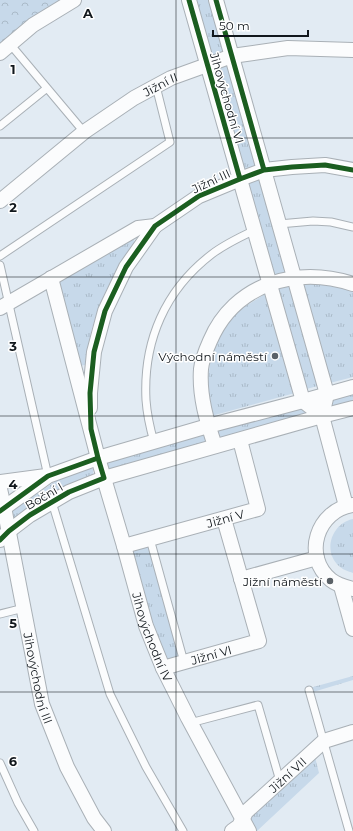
<svg xmlns="http://www.w3.org/2000/svg" width="353" height="831" font-family="Montserrat,sans-serif">
<style>
.grass{fill:url(#grass-tufts)}
.park{fill:url(#park-crowns)}
.lines{fill:none;stroke-linecap:round;stroke-linejoin:round}
.lane-casing{stroke:#a9b0b6;stroke-width:9}
.street-casing{stroke:#a9b0b6;stroke-width:16}
.lane{stroke:#fbfcfd;stroke-width:7}
.street{stroke:#fbfcfd;stroke-width:14}
.cycleway-casing{stroke:#fff;stroke-width:8}
.cycleway{stroke:#1b5e20;stroke-width:5}
.grid{fill:none;stroke:#11171c;stroke-width:1;stroke-opacity:0.55}
.poi-dot{fill:#5a6167;stroke:#fff;stroke-width:1.5}
.labels{text-anchor:middle;dominant-baseline:central;stroke-width:3;stroke-linejoin:round;paint-order:stroke}
.street-label{font-size:12px;fill:#11171c;stroke:#fff}
.poi-label{font-size:12px;fill:#11171c;stroke:#fff;text-anchor:end}
.grid-label{font-size:13px;text-anchor:middle;font-weight:bold;fill:#11171c;stroke:#fff;stroke-width:3;stroke-linejoin:round;paint-order:stroke}
</style>
<defs>
<pattern id="grass-tufts" width="24" height="20" patternUnits="userSpaceOnUse"><rect width="24" height="20" fill="#c7d9ea"/><path d="M3 7l-1-3M5 7V3M7 7l1-3M15 17l-1-3M17 17v-4M19 17l1-3" fill="none" stroke="#aabac8"/></pattern>
<pattern id="park-crowns" width="20" height="18" patternUnits="userSpaceOnUse"><rect width="20" height="18" fill="#c7d9ea"/><path d="M2 6a3 3 0 1 1 6 0M12 15a3 3 0 1 1 6 0" fill="none" stroke="#aabac8"/></pattern>
</defs>
<rect width="100%" height="100%" fill="#e2ebf3"/>
<path class="grass" d="M193 0H212L226 50 208 56Z
M229 60 258 165 246 170 240 169 212 66Z
M259 176 289 271 271 277 245 180Z
M131 238 134 240 135 244 119 266 104 295 92 328 85 365 79 366 56 280Z
M318 282 343 287 353 291V377L330 383 303 283Z
M291 284 321 385 303 390 277 287Z
M265 294 295 393 211 416 207 386 211 357 222 331 238 311Z
M353 393V403L334 407 332 404V401L333 398Z
M301 408 304 410 305 413 304 416 222 439 218 438 216 433 220 430Z
M205 435 209 441 110 470C108 467 107 464 109 461Z
M87 468 93 469V474L63 488 13 520 11 512 23 503 56 481Z
M353 519V573C348 571 343 570 339 566 322 551 332 523 353 519Z
M149 545 180 658 166 660 149 613 131 551Z
M353 676V680L313 692 324 734 353 725 320 738 275 779 255 709 198 718 260 701 280 771 319 735 306 689Z
M315 757 319 773 257 831H254L249 820 250 815Z"/>
<path class="park" d="M0 0H60L54 3 0 46Z"/>
<g class="lines">
<g class="lane-casing">
<path id="lane" d="M10 44 84 132
M0 126 47 88
M279 224 313 221 331 222 353 227
M0 256 170 142 156 86
M0 265 48 476
M154 442C150 428 147 414 146 400 143 341 165 290 212 254 225 244 240 237 255 230
M52 502 110 694 146 767 183 831
M150 539 184 662
M0 614 24 608
M309 690 349 831
M190 723 258 705 280 781
M0 763 18 803 34 831"/>
</g>
<g class="street-casing">
<g id="street">
<path d="M189 0 303 401 322 416"/>
<path d="M216 0 327 394 322 416 346 506"/>
<path d="M0 53 33 25 74 0"/>
<path id="s1" d="M0 201 84 132 134 98 171 78 232 56 288 48 353 50"/>
<path id="s2" d="M51 278 98 458 124 546 146 626 163 668 188 718 249 831"/>
<path d="M0 308 138 228 155 226 199 196 240 179 264 170 292 167 325 165 353 170"/>
<path d="M90 408V393L94 352 105 311 126 267 155 226"/>
<path d="M215 446C207 422 199 396 201 369 202 359 206 350 210 341 234 284 297 265 353 284"/>
<path d="M0 482 46 476"/>
<path id="s3" d="M0 489 4 507 42 704 67 767 94 818 104 831"/>
<path d="M353 505C317 510 302 556 331 580 337 585 345 587 353 589"/>
<path d="M0 511 48 476 98 458 208 426 303 401 353 387"/>
<path d="M0 540 9 531 30 515 69 492 104 478 322 416 353 408"/>
<path id="s4" d="M124 546 258 509 240 440"/>
<path d="M241 579 317 558"/>
<path d="M341 586 353 629"/>
<path id="s5" d="M163 668 259 641 224 519"/>
<path id="s6" d="M232 831 239 826 246 812 324 741 353 732"/>
</g>
</g>
<use href="#lane" class="lane"/>
<use href="#street" class="street"/>
<g class="cycleway-casing">
<path id="cycleway" d="M189 0 240 179
M216 0 264 170
M0 511 48 476 98 458
M0 540 9 531 30 515 69 492 104 478 98 458 91 429 90 393 94 352 105 311 126 267 155 226 199 196 240 179 264 170 292 167 325 165 353 170"/>
</g>
<use href="#cycleway" class="cycleway"/>
</g>
<path class="grid" d="M176 0V831M0 138H353M0 277H353M0 416H353M0 554H353M0 692H353"/>
<g class="poi-dot">
<circle cx="275" cy="356" r="4"/>
<circle cx="330" cy="581" r="4"/>
</g>
<g class="labels">
<g class="street-label">
<text stroke="none"><textPath href="#s1" startOffset="199">Jižní II</textPath></text>
<text transform="translate(227 98) rotate(74)">Jihovýchodní VI</text>
<text transform="translate(211 181) rotate(-25)">Jižní III</text>
<text transform="translate(44 496) rotate(-30)">Boční I</text>
<text stroke="none"><textPath href="#s4" startOffset="105">Jižní V</textPath></text>
<text stroke="none"><textPath href="#s2" startOffset="373">Jihovýchodní IV</textPath></text>
<text stroke="none"><textPath href="#s5" startOffset="50">Jižní VI</textPath></text>
<text stroke="none"><textPath href="#s3" startOffset="193">Jihovýchodní III</textPath></text>
<text stroke="none"><textPath href="#s6" startOffset="80">Jižní VII</textPath></text>
</g>
<g class="poi-label">
<text x="267" y="356">Východní náměstí</text>
<text x="322" y="581">Jižní náměstí</text>
</g>
</g>
<g class="grid-label">
<text x="88" y="18">A</text>
<text x="13" y="74">1</text>
<text x="13" y="212">2</text>
<text x="13" y="351">3</text>
<text x="13" y="489">4</text>
<text x="13" y="628">5</text>
<text x="13" y="766">6</text>
</g>
<path d="M213 30v6h95v-6" fill="none" stroke="#11171c" stroke-width="2"/>
<text x="219" y="30" font-size="12" fill="#11171c" stroke="#ffffff" stroke-width="3" paint-order="stroke">50 m</text>
</svg>
